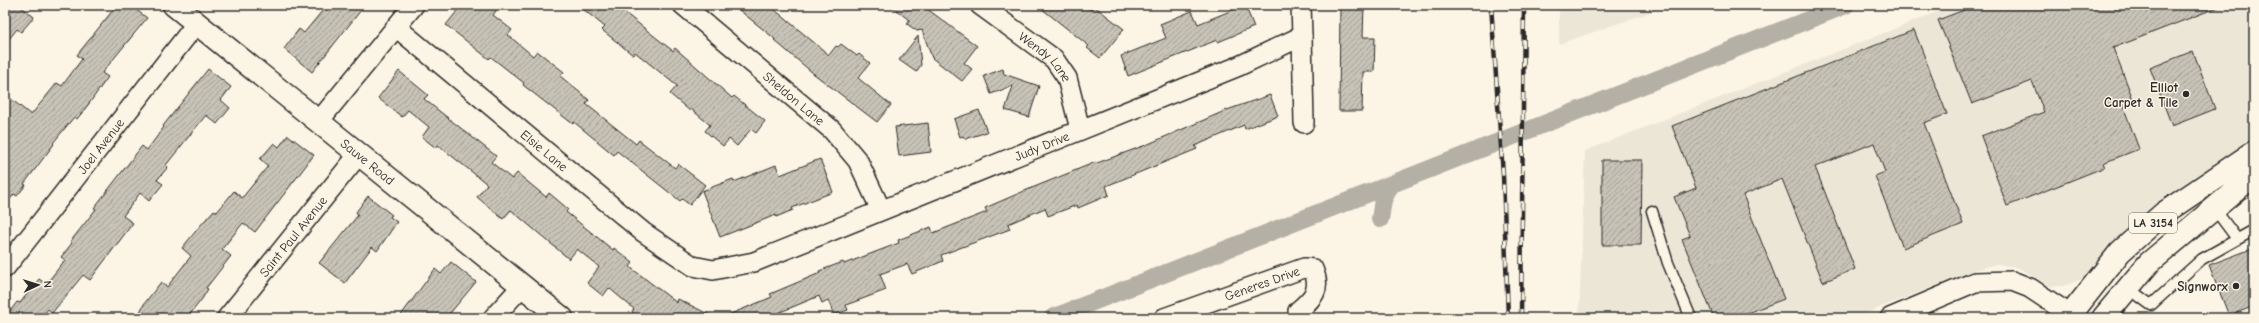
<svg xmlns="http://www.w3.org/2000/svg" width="2259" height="323" font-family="'Comic Neue',sans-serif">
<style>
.built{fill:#ece6d7}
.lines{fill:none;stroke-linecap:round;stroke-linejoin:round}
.canal{stroke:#b4b0a5;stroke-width:18}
.building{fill:url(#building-hatch);stroke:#2b2b2b}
.service-casing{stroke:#2b2b2b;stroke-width:13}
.minor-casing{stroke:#2b2b2b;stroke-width:22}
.tertiary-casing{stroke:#2b2b2b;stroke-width:25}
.primary-casing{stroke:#2b2b2b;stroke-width:25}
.service{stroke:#fcf5e5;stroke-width:10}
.minor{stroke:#fcf5e5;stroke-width:19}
.tertiary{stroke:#fcf5e5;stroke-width:22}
.primary{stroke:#fcf5e5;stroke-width:22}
.rail-casing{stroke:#2b2b2b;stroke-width:4.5}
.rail{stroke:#fcf5e5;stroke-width:3;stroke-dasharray:9;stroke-linecap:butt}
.poi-dot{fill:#2b2b2b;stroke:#fcf5e5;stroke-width:1.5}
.labels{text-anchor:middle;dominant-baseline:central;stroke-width:3;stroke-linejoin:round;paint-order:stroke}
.shield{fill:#fcf5e5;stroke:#6a6863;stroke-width:1}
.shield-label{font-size:12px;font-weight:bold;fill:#2b2b2b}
.street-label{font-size:13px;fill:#2b2b2b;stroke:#fcf5e5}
.poi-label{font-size:13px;font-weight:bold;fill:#2b2b2b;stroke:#fcf5e5;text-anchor:end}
</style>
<defs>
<pattern id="building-hatch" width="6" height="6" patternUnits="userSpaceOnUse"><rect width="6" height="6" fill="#c8c3b7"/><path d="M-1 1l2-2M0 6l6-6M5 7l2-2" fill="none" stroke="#a39f95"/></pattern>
</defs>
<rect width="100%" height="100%" fill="#fcf5e5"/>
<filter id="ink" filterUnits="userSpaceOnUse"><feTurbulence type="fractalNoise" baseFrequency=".025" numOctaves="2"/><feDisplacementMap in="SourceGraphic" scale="8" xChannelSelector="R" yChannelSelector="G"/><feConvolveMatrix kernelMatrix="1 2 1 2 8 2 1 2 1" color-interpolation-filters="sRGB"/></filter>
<g filter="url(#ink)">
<path class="built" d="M1559 5H1671L1559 44Z
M1955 5H2254V137L2184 184 2080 280 2063 286H2050L2017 267 1997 264 1975 270 1854 318H1579L1585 151Z"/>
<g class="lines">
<path class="canal" d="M1380 219 1383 200 1391 184
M1052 318 1846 5"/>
</g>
<path class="building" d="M5 5H19L34 17 21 32 17 29 5 44Z
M117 5H130L147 18 102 73 108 77 88 105 77 119 74 117 53 143 54 144 24 184 26 185 17 196 14 194 5 206V94L31 115 57 83 62 86 82 59 77 55Z
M327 5H365L312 72 284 49 299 29 304 33Z
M462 5H500L493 15 512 30 508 35 533 56 537 51 564 72 560 76 589 100 586 104 636 144 639 140 675 168 678 164 705 185 690 205 682 199 680 201 617 151 614 155 574 122 573 124 523 85 524 83 491 57 489 59 446 25Z
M578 5H615L673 51 675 48 732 98 734 96 765 121 756 133 751 129 737 146 729 139 723 146 705 131 710 125 691 109 690 111 670 94 677 86 635 52 633 55 602 30 605 27Z
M733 5H769L829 55 836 46 838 47 841 44 857 56 859 54 870 63 858 78 891 105 877 122 814 74 774 40 775 39Z
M890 5H922L977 46 964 63 972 69 962 81 932 58 922 30 917 31 907 24 909 20Z
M1037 5H1084L1091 10 1094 6 1124 29 1100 58 1087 48 1089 46Z
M1245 5 1254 27 1218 42 1217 40 1128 76 1121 56 1166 38 1160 24 1192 11 1198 24Z
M1340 5H1364L1363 37H1375L1374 72H1363L1362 111H1339Z
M1977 5H2220L2221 6 2113 48 2133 99 2122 103 2139 149 2103 163 2105 167 2007 206 1981 136 2044 112 2032 81 1972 104 1938 20Z
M1914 30 1947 114 1924 123 1963 224 1903 248 1875 176 1885 172 1874 143 1815 167 1855 269 1823 282 1782 179 1743 195 1784 299 1734 318H1714L1682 239 1690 236 1674 197 1696 188 1672 126Z
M918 36 921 65 916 72 899 60Z
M2193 51 2215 109 2172 126 2150 68Z
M208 69 231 87 221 100 230 108 217 124 206 115 166 165 168 167 157 180 163 184 149 201 140 193 123 216 133 223 90 280 83 275 52 313 48 309 41 318H5L17 302 20 303 39 279 46 284 65 260 61 257 72 243 70 242 96 209 94 208 142 146 147 150 164 127 163 126Z
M1003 69 1004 74 1039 86 1029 117 1005 110 1013 86 991 94 984 76Z
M399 71 428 95 424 99 496 156 491 162 512 179 517 173 546 197 549 193 568 209 566 212 613 250 614 248 633 263 630 267 677 303 678 299 716 318H639L632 312 634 309 609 288 603 296 587 283 599 267 577 249 569 259 511 210 503 219 477 197 487 184 438 145 436 148 422 137 429 127 408 110 402 117 378 98Z
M1270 95 1278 116 1245 129 1244 125 1195 146 1197 149 1106 186 1109 195 1078 208 1077 205 1048 216 1045 208 1008 224 1010 229 941 255 943 261 912 274 907 264 880 274 886 290 846 305 848 310 834 315 828 300 822 303 819 296 766 318H721L772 297 770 294 820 273 819 271 843 262 844 264 899 243 898 240 931 227 933 233 987 212 985 208 1022 192 1096 162 1097 163 1146 145 1227 110Z
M979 110 987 132 965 139 963 136 960 137 954 119Z
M928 123 931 152 899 156 895 127Z
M288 135 314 155 255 232 243 223 222 249 231 256 206 288 208 289 202 299 187 318H137L144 304 161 282 167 287 191 256 182 248 200 226 214 210 217 212 234 191 242 198 268 166 260 159 274 143 279 147Z
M820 159 833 192 792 208 793 210 776 217V215L720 237 702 191 733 179 734 182 776 165 780 175Z
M1602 160H1642L1641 245H1602Z
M368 196 392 215 390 217 397 222 377 251 372 247 345 283 319 263 358 215 356 212Z
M2254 248V306L2229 316 2209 265Z
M451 262 476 282 446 318H399L435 269 441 274Z"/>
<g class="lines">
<g class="service-casing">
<path id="service" d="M2214 208 2237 239
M1652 211 1668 263 1691 318
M2128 288 2151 305 2202 259 2254 230"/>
</g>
<g class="minor-casing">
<g id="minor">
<path id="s1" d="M683 5 832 130 858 161 881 210"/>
<path id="s2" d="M980 5 1054 59 1067 78 1080 129"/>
<path d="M1301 5 1302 36"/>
<path id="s3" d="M396 27 643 232 693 266 713 270 754 262 1239 66 1302 36 1304 123"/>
<path d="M319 121 414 5"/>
<path id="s4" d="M5 268 196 24"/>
<path id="s5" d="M227 318 359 154"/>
<path d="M493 318 523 285"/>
<path id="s6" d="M1164 318 1304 268 1313 269C1322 290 1313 298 1298 311"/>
<path d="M1890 318 1975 282 2012 281 2030 288 2075 318"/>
</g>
</g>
<g class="tertiary-casing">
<g id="tertiary">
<path id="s7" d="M174 5 562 318"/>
</g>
</g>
<g class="primary-casing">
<path id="primary" d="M2068 318 2120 252 2164 213 2254 152
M2103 318 2149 263 2254 175"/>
</g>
<use href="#service" class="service"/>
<use href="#minor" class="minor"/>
<use href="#tertiary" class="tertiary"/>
<use href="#primary" class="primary"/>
<g class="rail-casing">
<path id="rail" d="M1491 5 1503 175 1508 318
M1521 318 1524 5"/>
</g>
<use href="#rail" class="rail"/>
</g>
</g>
<g class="poi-dot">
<circle cx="2186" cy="94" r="4"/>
<circle cx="2236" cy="286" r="4"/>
</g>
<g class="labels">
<rect class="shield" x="2129" y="213" width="48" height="20" rx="3"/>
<g class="shield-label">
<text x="2153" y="223">LA 3154</text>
</g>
<g class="street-label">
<text stroke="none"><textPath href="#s2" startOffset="84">Wendy Lane</textPath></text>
<text stroke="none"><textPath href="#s1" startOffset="145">Sheldon Lane</textPath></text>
<text stroke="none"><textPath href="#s3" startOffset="754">Judy Drive</textPath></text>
<text stroke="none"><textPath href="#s4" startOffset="155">Joel Avenue</textPath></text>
<text stroke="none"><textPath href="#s3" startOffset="193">Elsie Lane</textPath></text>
<text stroke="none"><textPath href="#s7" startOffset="249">Sauve Road</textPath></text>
<text stroke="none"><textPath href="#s5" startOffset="105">Saint Paul Avenue</textPath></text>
<text stroke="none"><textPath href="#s6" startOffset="104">Generes Drive</textPath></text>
</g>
<g class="poi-label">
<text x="2178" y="87">Elliot<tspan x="2178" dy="15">Carpet &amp; Tile</tspan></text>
<text x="2228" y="286">Signworx</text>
</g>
</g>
<rect width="2259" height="323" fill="none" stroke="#fcf5e5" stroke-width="20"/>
<rect x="10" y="10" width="2239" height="303" fill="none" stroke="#2b2b2b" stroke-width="1.5" filter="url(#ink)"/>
<g transform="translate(38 285) rotate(86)" stroke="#fcf5e5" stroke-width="3" paint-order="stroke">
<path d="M0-3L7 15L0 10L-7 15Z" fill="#2b2b2b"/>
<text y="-6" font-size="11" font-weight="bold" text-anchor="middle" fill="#2b2b2b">N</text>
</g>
</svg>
